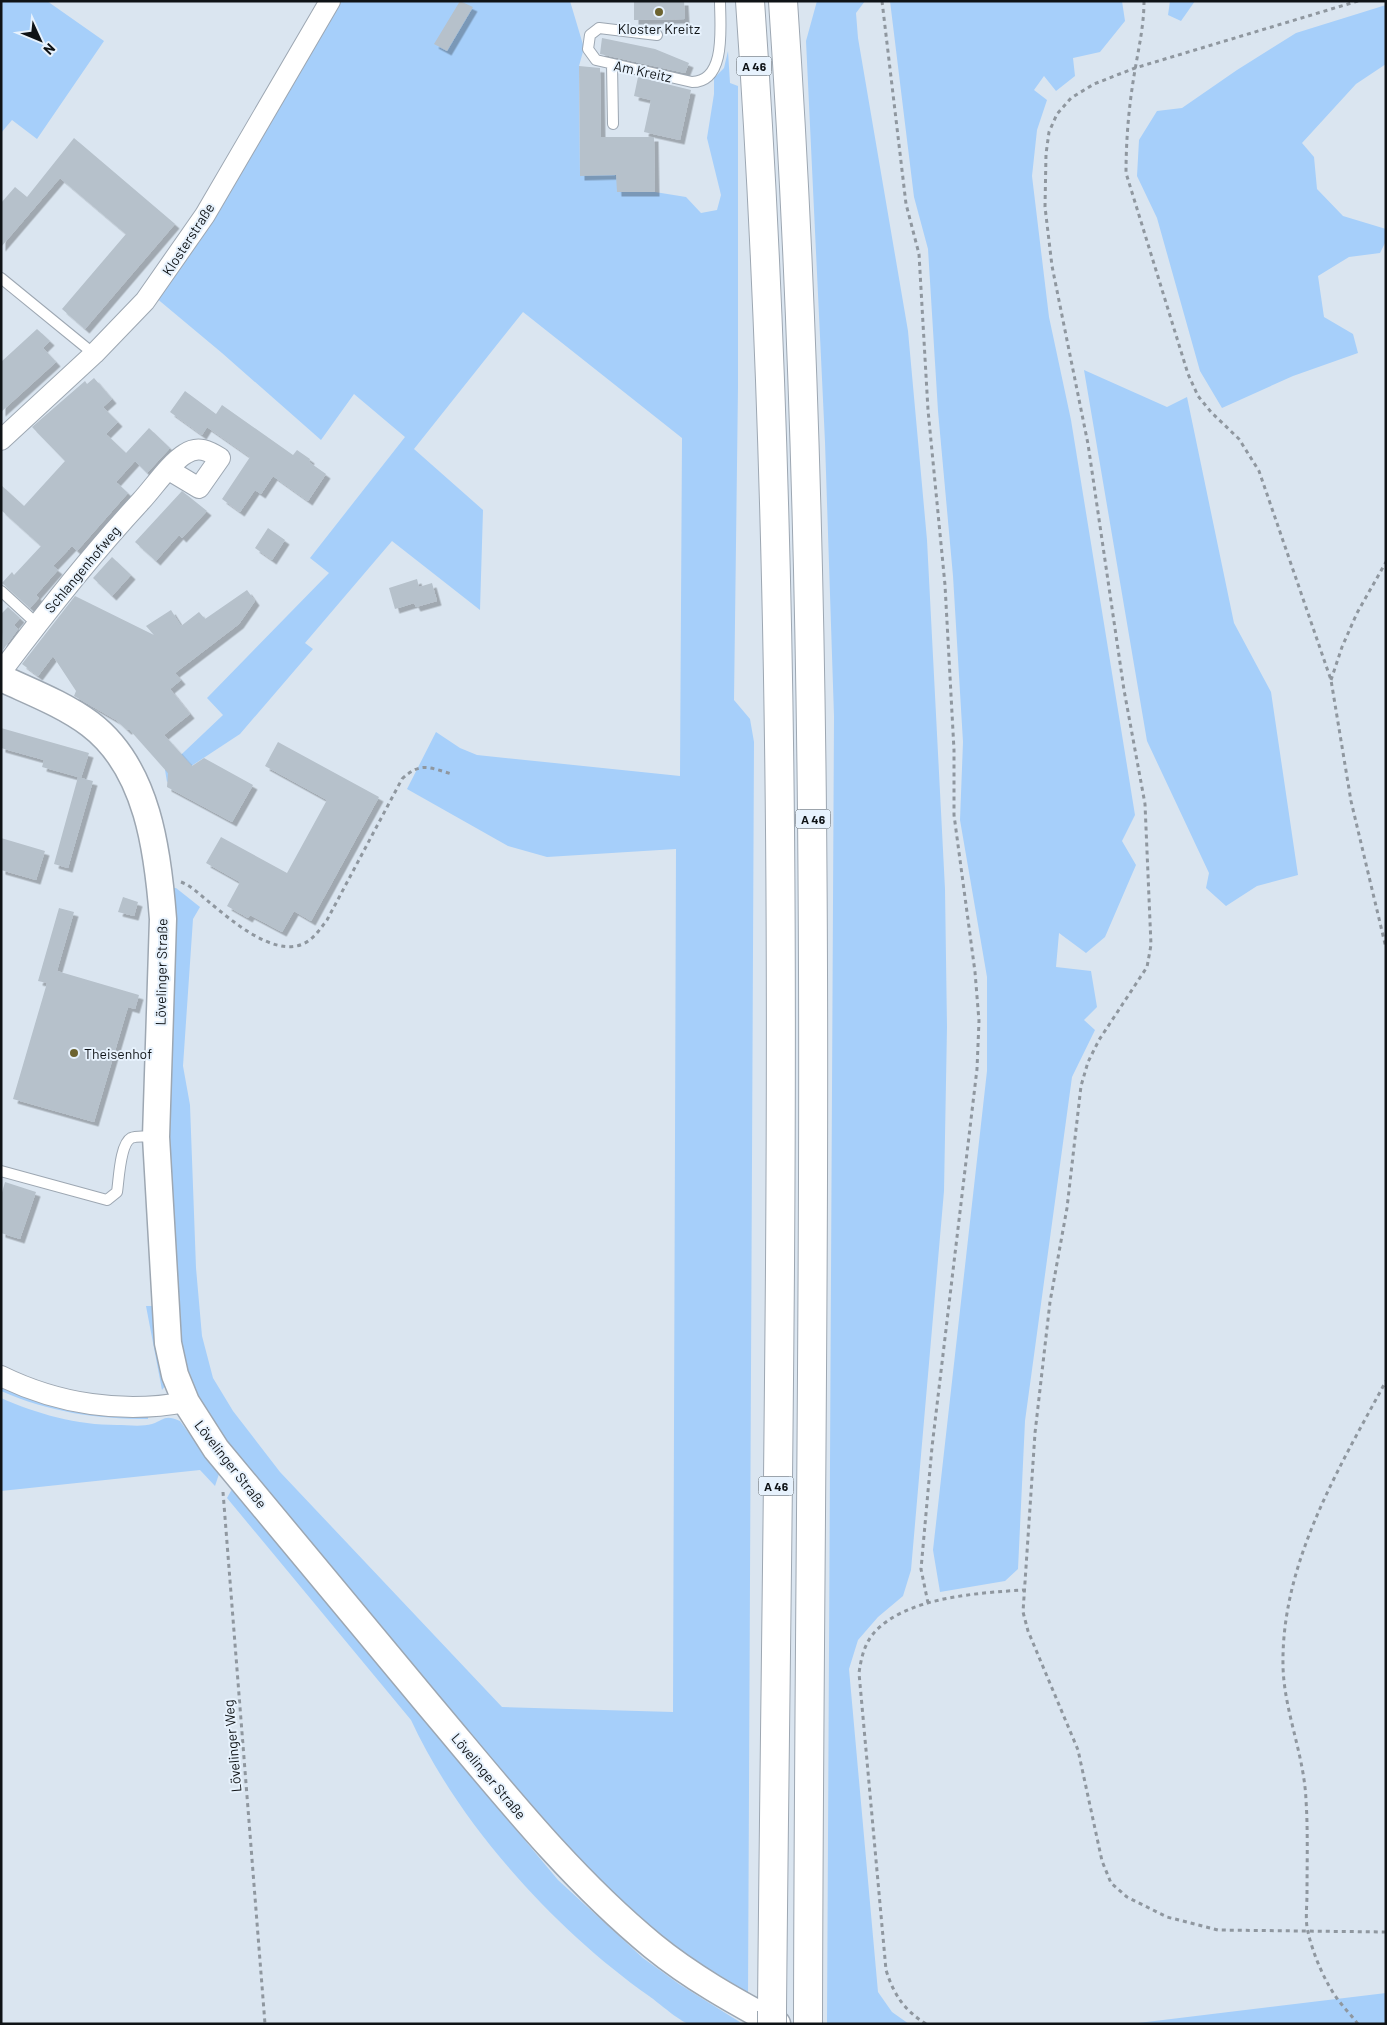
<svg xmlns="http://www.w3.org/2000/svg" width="1387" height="2025" font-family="Barlow,sans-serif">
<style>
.green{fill:#a6cffa}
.building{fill:#b6c1cb;filter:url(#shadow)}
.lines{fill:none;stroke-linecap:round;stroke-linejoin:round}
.service-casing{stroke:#9da7b2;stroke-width:12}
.minor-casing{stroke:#9da7b2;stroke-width:22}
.tertiary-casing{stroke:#9da7b2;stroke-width:29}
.motorway-casing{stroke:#9da7b2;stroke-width:30}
.path{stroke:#8f979f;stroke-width:3;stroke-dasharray:4 4;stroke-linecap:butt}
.service{stroke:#fff;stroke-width:10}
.minor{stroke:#fff;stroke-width:20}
.tertiary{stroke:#fff;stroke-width:26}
.motorway{stroke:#fff;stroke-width:28}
.motorway-bridge-casing{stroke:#9da7b2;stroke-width:30;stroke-linecap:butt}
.motorway-bridge{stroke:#fff;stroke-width:28}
.poi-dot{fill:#6c632f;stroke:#e7f2fd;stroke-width:2}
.labels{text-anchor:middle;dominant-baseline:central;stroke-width:4;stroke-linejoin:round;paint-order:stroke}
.shield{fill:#e7f2fd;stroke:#50565b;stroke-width:1}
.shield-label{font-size:12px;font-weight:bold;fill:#0f1316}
.poi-label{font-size:14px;fill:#0f1316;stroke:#e7f2fd}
.street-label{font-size:14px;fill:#0f1316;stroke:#e7f2fd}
</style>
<defs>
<filter id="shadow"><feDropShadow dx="4.5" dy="4.5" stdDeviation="0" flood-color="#0004"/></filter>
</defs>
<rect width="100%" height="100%" fill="#dae5f0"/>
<path class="green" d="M1 1H47L104 41 37 139 12 120 1 133Z
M340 1H570L584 48 579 66 580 175H617V192H655L686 197 701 213 717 210 721 195 707 138 714 94V78L724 68 728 51 730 83 738 86V387L734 700 750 719 754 742 748 1999 715 1982 575 1863 206 1421 181 1361 166 1177 170 888H176L200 907 193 919 183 1066 190 1105 196 1268 202 1336 213 1378 233 1411 280 1472 502 1707 673 1712 676 849 547 857 508 846 407 789 436 732 460 748 477 755 680 776 682 438 523 312 414 449 483 510 480 610 392 541 305 643 313 649 240 734 167 782 165 770 223 715 207 698 329 573 310 558 405 437 354 394 321 440 222 353 155 297 275 114Z
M817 1H865L856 13 858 38 908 331 927 540 945 889 947 1027 944 1191 911 1570 903 1596 878 1617 858 1640 849 1669 878 1992 892 2012 909 2024H827L834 716 825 442 806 41Z
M890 1H1122L1125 21 1100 52 1073 58 1075 76 1056 91 1044 76 1034 90 1047 100 1037 130 1032 176 1049 317 1071 420 1135 815 1122 841 1136 865 1105 937 1086 953 1059 933 1056 967 1091 971 1097 1007 1084 1020 1095 1030 1072 1077 1025 1421 1018 1569 1005 1581 940 1592 933 1550 987 1071V977L960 820 963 742 953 576 938 411 928 249 914 197Z
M1170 1H1195L1181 21 1168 15Z
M1386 5V64L1356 84 1302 143 1314 157 1317 189 1343 216 1386 229V241L1380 253 1349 257 1318 276 1324 317 1353 334 1358 353 1293 376 1222 408 1200 371 1157 218 1137 176 1139 140 1157 111 1182 108 1237 70 1296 33Z
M1084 370 1167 407 1187 397 1234 623 1271 692 1298 875 1257 886 1226 906 1206 888 1209 873 1147 741Z
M146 1306H152L156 1350 165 1386 162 1390Z
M1 1385 148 1413V1419C96 1419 49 1412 1 1391Z
M1 1398C37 1414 77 1425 117 1425 127 1425 142 1427 152 1424 165 1420 164 1414 180 1421L219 1474 215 1486 200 1470 1 1491Z
M232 1489 558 1880 643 1958 679 1984 743 2024C726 2024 705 2025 689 2024 679 2021 659 2003 649 1996 555 1930 459 1824 411 1720L227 1498Z
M1386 1993V2024H1130Z"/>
<path class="building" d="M460 1 473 7 447 51 434 44Z
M634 1H684L685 19 634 20Z
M602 38 655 49 689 63 685 73 600 54Z
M579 66 600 68 601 137H654L655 192H617L616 175 580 176Z
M638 77 691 90 680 140 644 132 651 100 634 96Z
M74 138 175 224 85 329 62 309 126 234 60 178 1 247V203L15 187 27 197Z
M37 329 50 341 43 348 56 362 1 412V362Z
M94 378 112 399 103 407 118 422 106 434 126 453 149 428 170 448 147 473 135 461 116 482 128 493 77 551 72 546 53 566 58 570 36 595 39 598 30 608 2 583 12 572 14 575 41 546 1 510V485L24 506 65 461 32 427 85 381 87 384Z
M185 391 216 414 222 405 293 455 297 450 310 459 309 462 326 474 308 501 273 476 261 494 255 490 240 512 222 499 250 457 207 427 202 435 170 412Z
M182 491 207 511 182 538 179 535 156 561 135 542Z
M268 528 285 540 272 560 255 548Z
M112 557 131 575 112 596 93 578Z
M417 579 419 587 432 583 437 601 416 607 414 603 395 609 389 588Z
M247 590 255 601 239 624 175 673 181 680 170 689 190 714 164 735 192 766 204 758 253 785 232 822 167 787 168 773 129 729 127 730 116 720 74 696 76 691 53 656 38 676 22 664 75 596 154 635 146 626 171 610 181 626 199 612 205 619Z
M8 607 20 618 14 625 18 629 3 650 1 614Z
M1 728 89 753 81 778 93 781 68 868 54 864 78 777 42 767 44 760 1 748Z
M278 742 379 797 311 921 294 911 282 932 250 915 248 918 227 906 240 882 206 863 221 837 287 873 327 800 265 766Z
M1 838 45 851 36 880 1 870Z
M123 897 138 902 134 916 118 912Z
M59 908 74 912 57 971 139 995 135 1009 128 1007 94 1122 13 1099 47 983 38 981Z
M5 1182 36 1192 20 1239 1 1233V1196Z"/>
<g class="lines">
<g class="service-casing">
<path id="service" d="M657 35 599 28 590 35 588 49 596 60 692 82C727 82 720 25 720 1
M612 64 613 124
M1 278 94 354
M1 591 37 624
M1 1171 107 1200 117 1192C119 1179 120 1144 131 1138 138 1135 148 1137 155 1137"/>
</g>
<g class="minor-casing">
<path id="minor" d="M1 440 94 354 145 301 205 215 330 1
M1 672C46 612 90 556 141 501 154 487 170 463 185 454 198 445 209 451 220 458L199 488 169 470
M1 1376C58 1404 123 1414 186 1402"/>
</g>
<g class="tertiary-casing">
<path id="tertiary" d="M1 678C31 692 63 704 90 724 148 768 158 852 163 919L156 1137 168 1343 175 1375 186 1402 216 1449C287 1534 358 1619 429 1705 500 1789 568 1876 653 1946 691 1977 734 2001 777 2024"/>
</g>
<g class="motorway-casing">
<path id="motorway" d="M750 1C797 670 778 1341 772 2011
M783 1C829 674 809 1350 808 2024"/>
</g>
<path class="path" d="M882 1 906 204 919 254 928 410 945 585 954 750V815L975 972 979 1021 977 1069 932 1447 921 1569 928 1603
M1144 1C1144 25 1139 46 1135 70 1129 104 1126 139 1126 173L1188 374 1198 396 1211 412 1239 439 1259 471 1331 680 1351 801 1386 948
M1358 1 1135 68 1094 84 1071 98 1057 114 1049 132 1046 154 1045 207 1052 266 1088 444 1124 690 1145 804 1151 945 1147 967 1099 1040 1088 1062 1081 1086 1067 1208 1050 1302 1035 1433 1023 1612 1028 1631 1078 1750 1102 1861 1111 1883 1127 1897 1167 1917 1218 1930 1386 1932
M1331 680 1342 647 1357 613 1386 562
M181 882C192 886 200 895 209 902 231 920 273 957 303 944 314 939 320 929 327 920L402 779C421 761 430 768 452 774
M223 1492 265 2024
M926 2024C904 2010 894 1995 886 1970L859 1673C861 1659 864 1645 873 1634 904 1597 978 1593 1023 1590
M1358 2024C1352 2016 1345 2009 1339 2001 1325 1983 1313 1954 1308 1932 1305 1921 1307 1906 1307 1894 1307 1863 1308 1831 1306 1800 1304 1754 1284 1711 1283 1666 1281 1563 1339 1468 1386 1381"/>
<use href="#service" class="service"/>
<use href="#minor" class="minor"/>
<use href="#tertiary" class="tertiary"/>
<use href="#motorway" class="motorway"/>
<g class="motorway-bridge-casing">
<path id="motorway-bridge" d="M772 2011V2024"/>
</g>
<use href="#motorway-bridge" class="motorway-bridge"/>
</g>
<g class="poi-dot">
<circle cx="659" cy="12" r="5"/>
<circle cx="74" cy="1053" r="5"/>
</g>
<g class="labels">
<g class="shield">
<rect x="736.5" y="56.5" width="35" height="19" rx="4"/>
<rect x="795.5" y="809.5" width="35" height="19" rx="4"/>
<rect x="758.5" y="1476.5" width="35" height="19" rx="4"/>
</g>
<g class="shield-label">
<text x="754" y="66">A 46</text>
<text x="813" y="819">A 46</text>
<text x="776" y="1486">A 46</text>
</g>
<g class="poi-label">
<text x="659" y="28">Kloster Kreitz</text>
<text x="84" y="1053" text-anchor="start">Theisenhof</text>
</g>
<g class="street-label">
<text transform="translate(643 71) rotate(12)">Am Kreitz</text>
<text transform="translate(188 239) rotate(-57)">Klosterstraße</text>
<text transform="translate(82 569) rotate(-50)">Schlangenhofweg</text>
<text transform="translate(161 972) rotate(-89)">Lövelinger Straße</text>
<text transform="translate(231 1464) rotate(52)">Lövelinger Straße</text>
<text transform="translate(232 1746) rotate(-95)">Lövelinger Weg</text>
<text transform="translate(489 1776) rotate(50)">Lövelinger Straße</text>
</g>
</g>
<rect width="1387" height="2025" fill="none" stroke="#0f1316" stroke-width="5"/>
<g transform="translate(40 40) rotate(134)" stroke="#e7f2fd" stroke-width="4" paint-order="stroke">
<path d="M0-4L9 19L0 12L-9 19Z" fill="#0f1316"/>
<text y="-8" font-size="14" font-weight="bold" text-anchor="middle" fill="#0f1316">N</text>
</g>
</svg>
